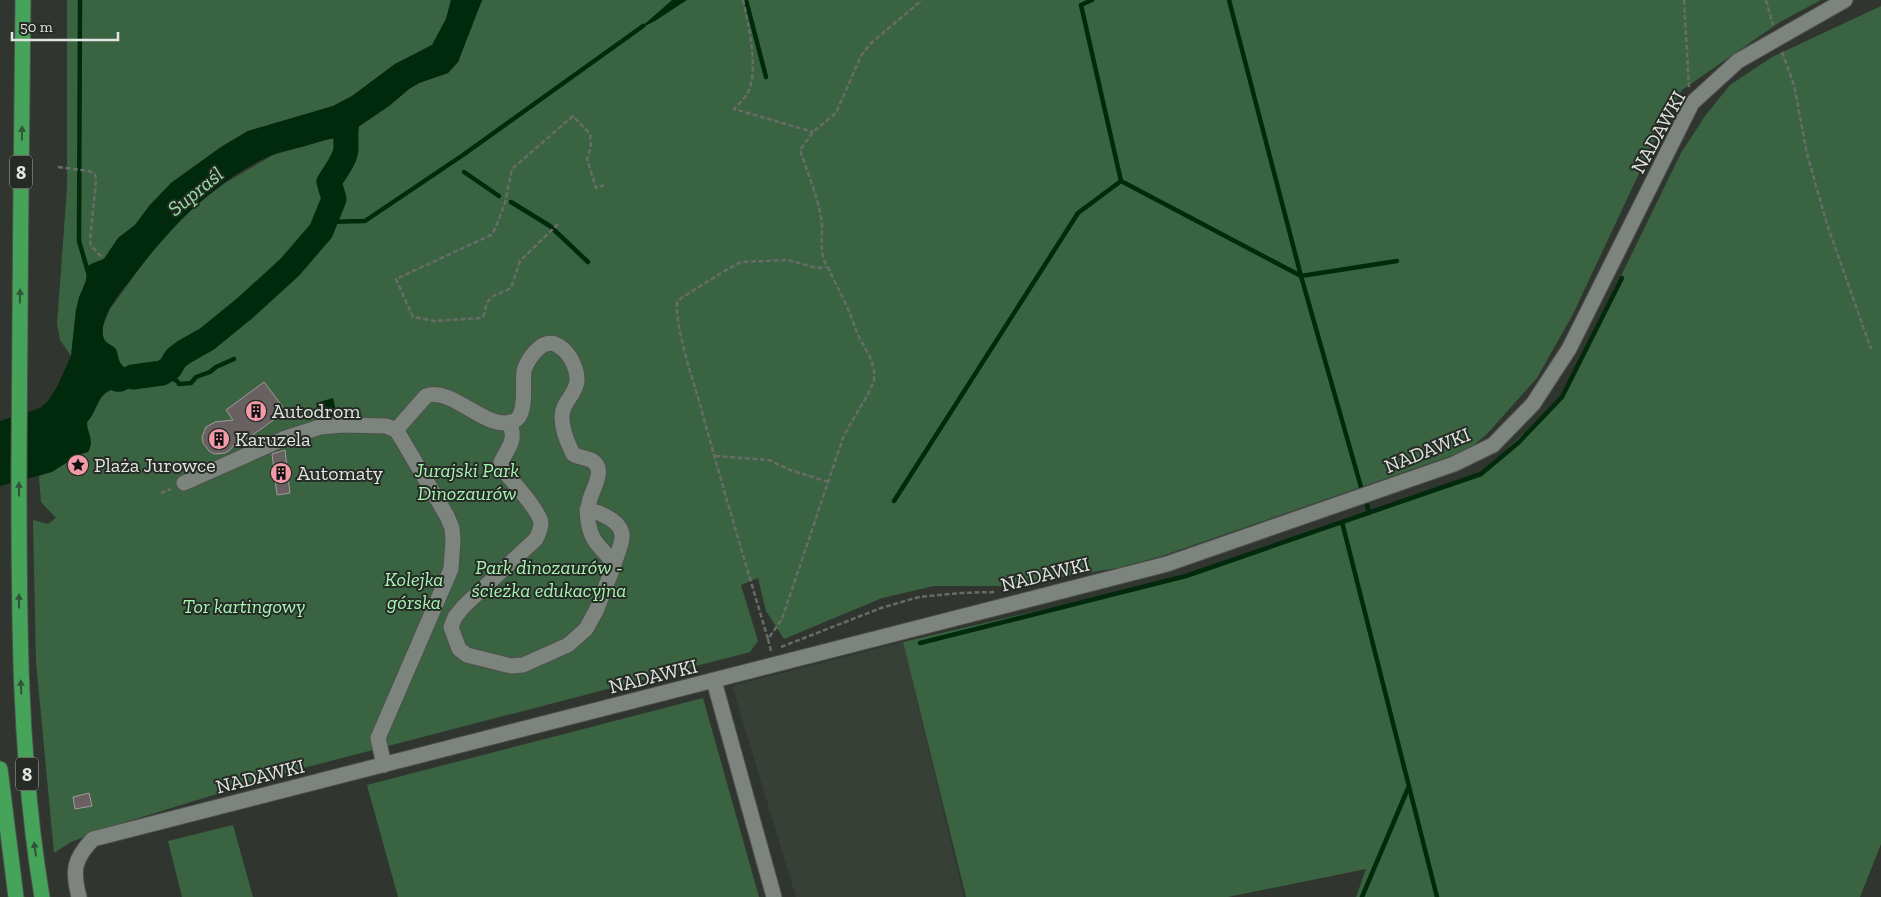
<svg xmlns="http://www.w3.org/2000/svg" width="1881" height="897" font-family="'Zilla Slab',serif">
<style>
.built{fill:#364037}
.green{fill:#3a6441}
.water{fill:#002a0b}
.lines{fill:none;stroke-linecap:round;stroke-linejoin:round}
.stream{stroke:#002a0b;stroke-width:4.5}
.river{stroke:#002a0b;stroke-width:25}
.building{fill:#686061;stroke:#a39a9b}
.minor-casing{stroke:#4d504d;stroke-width:17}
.highway-casing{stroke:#4d504d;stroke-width:17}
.path{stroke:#686c68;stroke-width:2.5;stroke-dasharray:5 2.5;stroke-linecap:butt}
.minor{stroke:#7d837d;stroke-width:15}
.highway{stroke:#46a35a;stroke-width:15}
.oneway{fill:#315538}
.labels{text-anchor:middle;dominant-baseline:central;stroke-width:4;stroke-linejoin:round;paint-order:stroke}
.shield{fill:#262b26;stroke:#aaadaa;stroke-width:1}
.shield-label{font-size:19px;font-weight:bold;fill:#e2e5e2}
.street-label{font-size:20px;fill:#e2e5e2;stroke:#262b26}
.poi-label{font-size:20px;fill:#e2e5e2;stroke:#262b26;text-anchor:start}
.park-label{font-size:20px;font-style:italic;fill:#a6f5b1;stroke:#262b26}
.water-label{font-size:21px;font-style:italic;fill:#93e29f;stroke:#262b26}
</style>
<rect width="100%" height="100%" fill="#303530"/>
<path class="built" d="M903 642 964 897H796L732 686Z"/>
<path class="green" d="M67 0H451L446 19 432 45 395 64 352 96 333 106 248 131 221 147 171 183 150 205 135 225 118 238 104 259 91 264 76 310 71 356 60 340 57 324 67 188Z
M482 0H1821L1780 22 1682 90 1659 131 1573 314 1537 378 1487 434 1468 450 1162 556 1118 568 1004 586H934L882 598 784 639 766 611 758 578 741 585 758 641 750 652 292 771 116 825 71 842 54 853 36 662 33 520 48 524 56 518 41 502 39 476C57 470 71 457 88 452L90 435 87 429V422C97 412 97 395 111 390L116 392 123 367 105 342 103 336V326L110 309 147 258 187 212 225 183 273 155 337 137 346 139 352 131 389 106 409 89 419 83 448 73 458 62Z
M1881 6V844L1860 897H1356L1366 869 1228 897H966L903 642 1187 576 1481 474 1562 397 1681 153 1705 116 1730 85 1772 57Z
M703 698 759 897H398L367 785Z
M233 825 253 897H182L168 841Z"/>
<path class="water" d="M451 0H482L458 62 448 73 419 83 409 89 389 106 352 131 346 139C332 136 318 142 305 146 294 149 282 151 272 155 213 181 169 229 131 279 119 294 100 316 103 336 104 343 111 344 116 349 118 353 118 360 121 364 126 373 154 370 163 367L167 372V376C159 380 148 377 140 381 128 386 126 396 111 390 97 395 97 412 87 422 87 433 95 441 88 452L80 454 52 472 0 486V421L40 408 48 401 57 387 71 356 76 310 79 297 86 281 87 267 91 264 104 259 118 238 135 225 150 205 171 183 221 147 248 131 333 106 352 96 395 64 432 45 446 19Z
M672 0H687L655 21 639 29Z
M333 398 337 415 320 420 316 403Z"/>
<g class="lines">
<path class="stream" d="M80 0 79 241 88 272
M746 0 766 77
M1229 0 1301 276 1361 487
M464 172 499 196
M1121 181 1301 276 1397 261
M511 202 550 226 588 262
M325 222 365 221 463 155 643 26
M163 373 177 381 179 384 191 383 196 377 210 372 216 367 234 359
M894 501 1078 213 1121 181 1081 5 1092 0
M1367 505 1369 513
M1342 522 1437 897
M920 643 1186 576 1481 474 1518 443 1562 397 1622 278
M1362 897 1409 786"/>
<path class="river" d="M133 377 162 373 170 368 176 358 184 352 207 339 245 308 290 267 321 231 334 199 329 182C335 172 345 160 346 149 346 137 345 128 348 116"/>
</g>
<path class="building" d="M264 382 286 411 247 439 243 433 230 450 225 453 214 454 209 451 203 443 202 437 206 427 215 422 233 420 226 410Z
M285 450 290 493 277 495 272 454Z
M89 793 92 806 75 809 73 797Z"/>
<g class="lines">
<g class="minor-casing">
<path id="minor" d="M396 430 426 396C453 386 487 433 514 421 528 415 522 384 524 371 526 363 532 354 538 349 543 344 548 342 555 344 562 347 567 352 571 359 589 392 561 396 562 418 562 430 568 444 573 454 578 457 586 458 591 460 608 469 591 490 589 503 587 510 587 518 589 526 593 546 606 550 614 565L596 611 586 629 568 645 523 665 511 666 467 655 459 649 451 627 455 617 464 606 536 539C538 535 541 528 541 523 540 511 512 481 503 470L501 462C509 446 517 440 509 422
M184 483 283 439 320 427 342 425 386 426 396 430 400 436 447 516 452 528 453 540 451 569 378 738 384 765
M587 510C600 512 624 522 622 538 621 547 616 557 614 565
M714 681 774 897
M79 897C72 870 74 859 93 839L1167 564 1454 464 1493 445 1533 404 1569 349 1692 103 1738 61 1845 0"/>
</g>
<g class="highway-casing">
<path id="highway" d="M23 0C21 153 20 307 19 460 19 606 18 753 42 897
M0 769 16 897"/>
</g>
<path class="path" d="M743 0C748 23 760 73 747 94 744 99 739 104 734 109L813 132
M1684 0 1689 87
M1766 0 1773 25
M1782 52 1794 85 1807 154 1827 224 1871 349
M58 167 89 171 95 174 96 181 90 240 91 246 102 257
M558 224 520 261 511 288C495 297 487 293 484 315L481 318 435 321 413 317 396 279 491 235 495 229 505 203 512 169 573 116 590 134 591 147 587 159 596 188 604 185
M715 456 769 460 790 470 829 482
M161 493 171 489
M768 639C745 562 722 485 701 408 693 379 676 332 677 303L681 298 728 269 741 262 788 260 817 268 826 267
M781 647 881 608 919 597 961 593 994 592
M771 651 768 639 782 619 844 435 868 394 874 381V369L870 357 858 335 847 306 824 260C819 246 824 232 821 217 817 194 807 172 800 150L813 132 836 113 861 56 870 44 922 0"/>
<use href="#minor" class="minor"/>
<use href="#highway" class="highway"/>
</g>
<defs><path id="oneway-solid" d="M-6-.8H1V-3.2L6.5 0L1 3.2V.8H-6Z" transform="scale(1.25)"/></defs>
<g class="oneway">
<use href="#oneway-solid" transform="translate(22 133) rotate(-89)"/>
<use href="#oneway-solid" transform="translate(20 296) rotate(-89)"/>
<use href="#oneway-solid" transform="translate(19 489) rotate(-90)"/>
<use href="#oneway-solid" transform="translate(19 601) rotate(-90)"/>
<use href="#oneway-solid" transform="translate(21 687) rotate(-92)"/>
<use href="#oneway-solid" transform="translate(35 849) rotate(-98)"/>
</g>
<defs>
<g id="building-disc" transform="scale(1.125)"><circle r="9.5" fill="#f39aa9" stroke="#262b26"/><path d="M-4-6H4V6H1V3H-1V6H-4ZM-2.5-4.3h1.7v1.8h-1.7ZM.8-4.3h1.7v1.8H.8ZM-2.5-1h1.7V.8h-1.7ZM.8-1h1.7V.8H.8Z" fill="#111"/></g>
<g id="sight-disc" transform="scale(1.125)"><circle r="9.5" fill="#f39aa9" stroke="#262b26"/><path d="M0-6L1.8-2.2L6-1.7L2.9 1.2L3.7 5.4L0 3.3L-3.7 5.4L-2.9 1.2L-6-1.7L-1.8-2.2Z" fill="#111"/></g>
</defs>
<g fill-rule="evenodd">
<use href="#building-disc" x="256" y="411"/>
<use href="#building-disc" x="219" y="439"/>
<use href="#sight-disc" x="78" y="465"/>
<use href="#building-disc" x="281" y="473"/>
</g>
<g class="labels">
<g class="shield">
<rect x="10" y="155.5" width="22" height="33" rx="4"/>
<rect x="16" y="757.5" width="22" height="33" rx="4"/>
</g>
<g class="shield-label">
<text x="21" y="172">8</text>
<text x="27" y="774">8</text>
</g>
<g class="street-label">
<text transform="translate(1658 132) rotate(-61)">NADAWKI</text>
<text transform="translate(1427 450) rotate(-22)">NADAWKI</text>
<text transform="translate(1045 574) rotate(-14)">NADAWKI</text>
<text transform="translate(653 676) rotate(-14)">NADAWKI</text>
<text transform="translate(260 776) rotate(-14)">NADAWKI</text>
</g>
<g class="poi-label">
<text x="272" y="411">Autodrom</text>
<text x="235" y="439">Karuzela</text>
<text x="94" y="465">Plaża Jurowce</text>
<text x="297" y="473">Automaty</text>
</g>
<g class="park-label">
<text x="467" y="470">Jurajski Park<tspan x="467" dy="23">Dinozaurów</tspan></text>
<text x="549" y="567">Park dinozaurów -<tspan x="549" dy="23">ścieżka edukacyjna</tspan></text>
<text x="414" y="579">Kolejka<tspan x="414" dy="23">górska</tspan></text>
<text x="244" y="606">Tor kartingowy</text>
</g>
<g class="water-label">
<text transform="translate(195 191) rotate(-39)">Supraśl</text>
</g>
</g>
<path d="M12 32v8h106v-8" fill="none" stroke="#e2e5e2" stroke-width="2.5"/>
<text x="20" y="32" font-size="15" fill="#e2e5e2" stroke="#262b26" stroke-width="4" paint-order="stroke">50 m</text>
</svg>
